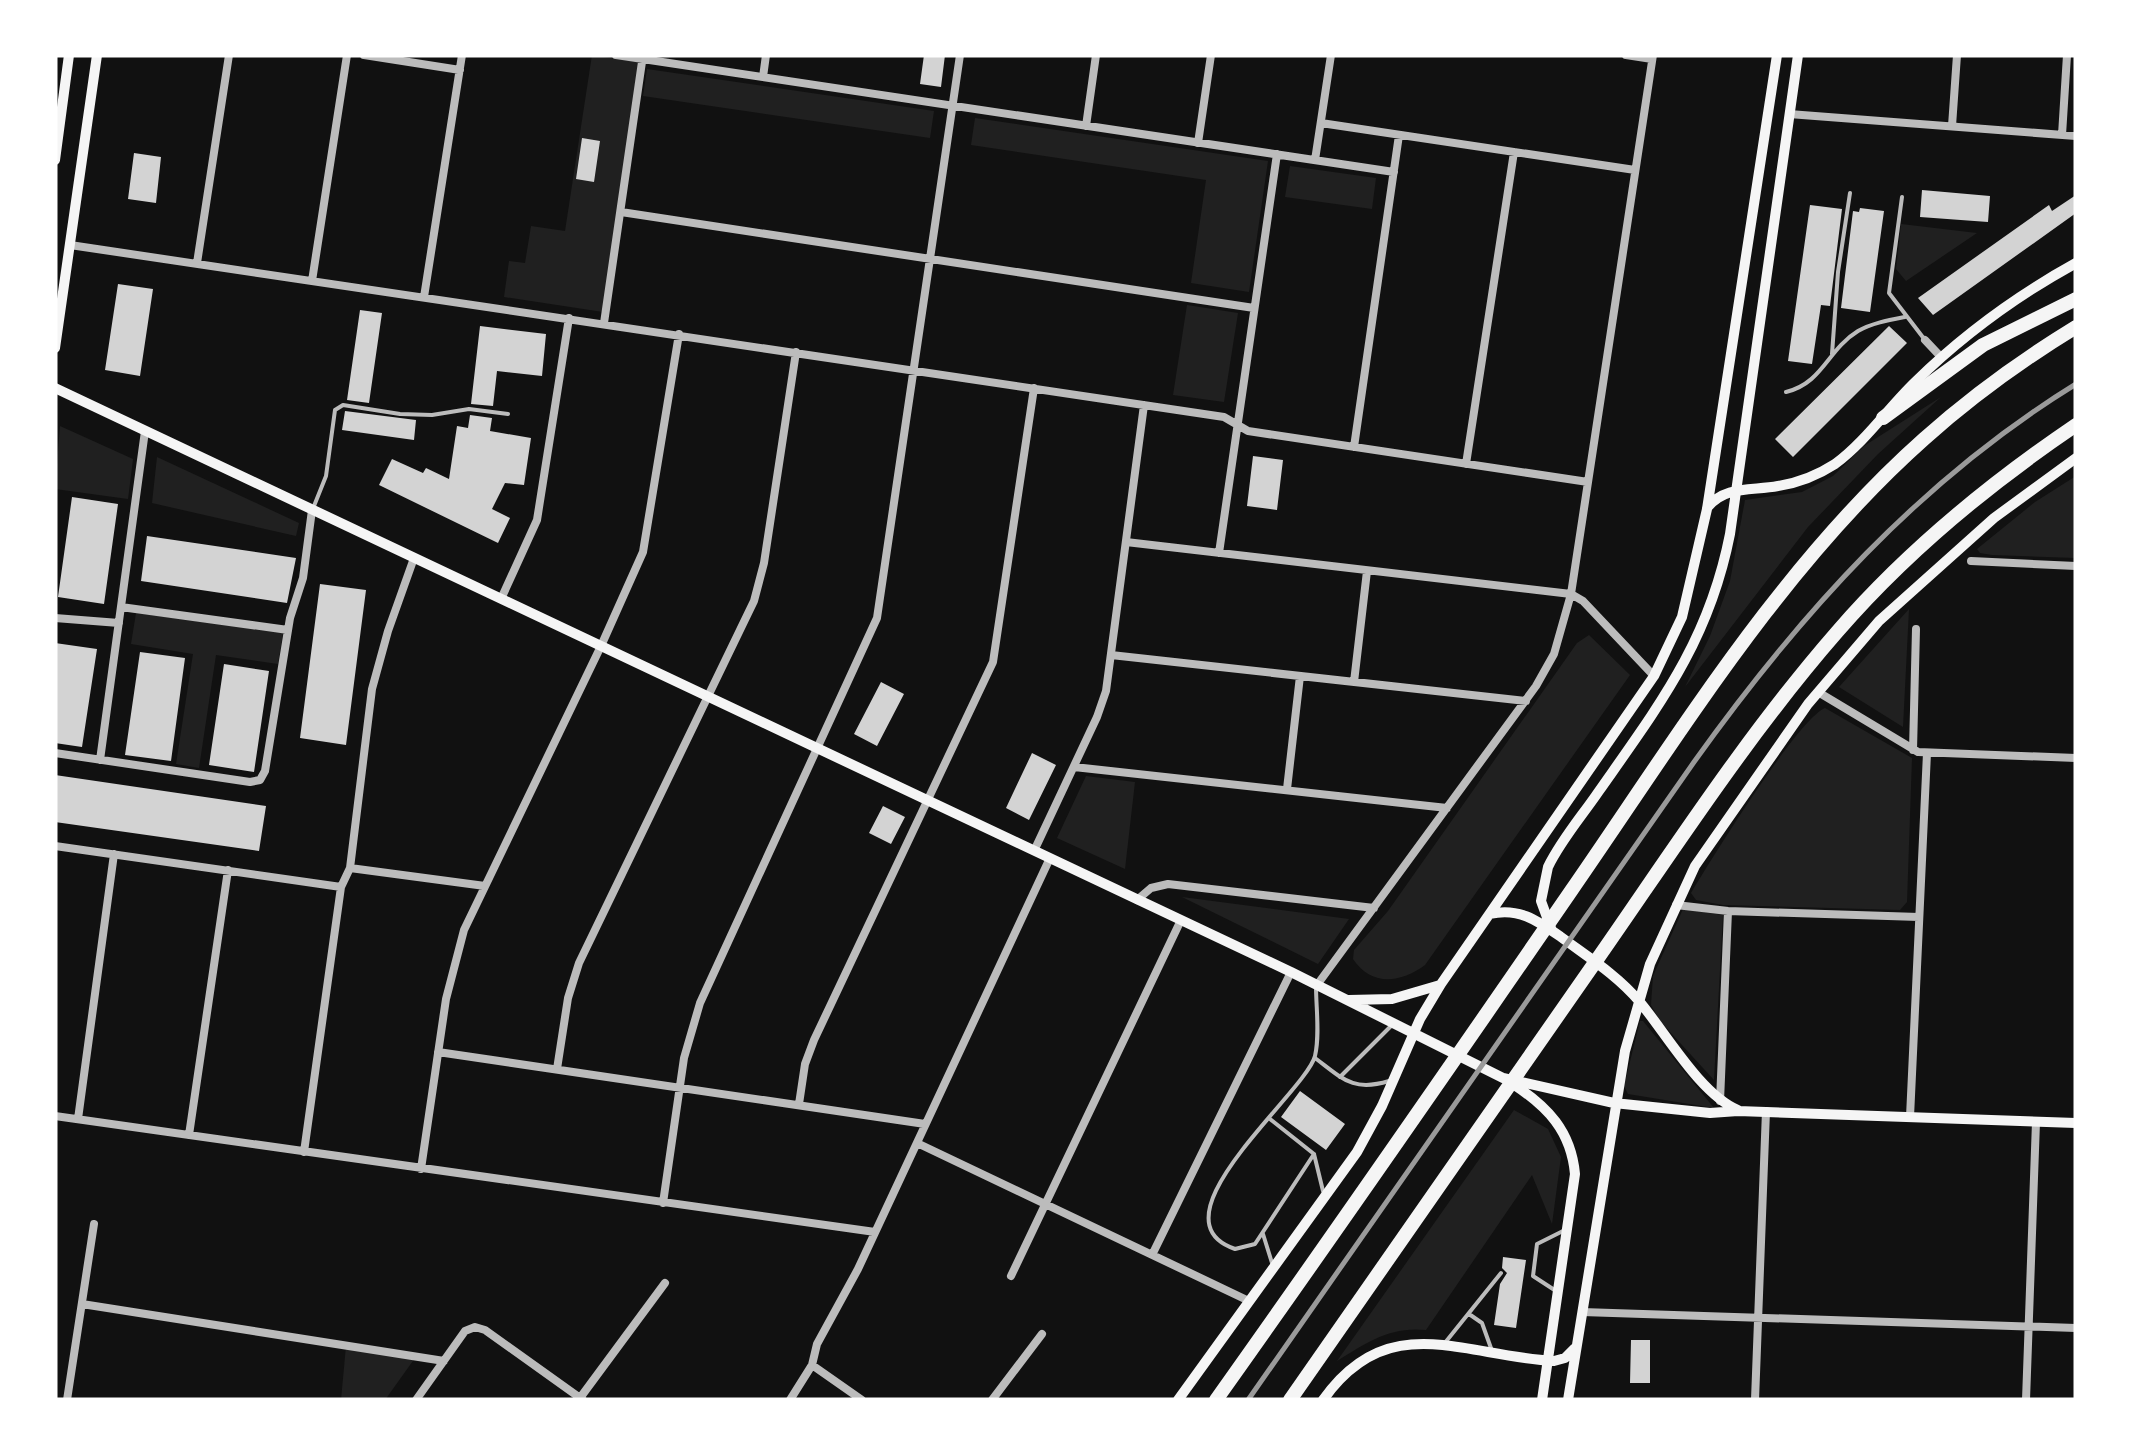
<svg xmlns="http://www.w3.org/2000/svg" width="2131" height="1455" font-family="Barlow,sans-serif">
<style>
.green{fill:#202020}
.building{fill:#d3d3d3}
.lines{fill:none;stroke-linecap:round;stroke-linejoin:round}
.service{stroke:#bcbcbc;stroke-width:4}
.minor{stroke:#bcbcbc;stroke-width:8}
.secondary{stroke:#f5f5f5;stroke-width:10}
.motorway{stroke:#f5f5f5;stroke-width:14}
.rail{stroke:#9a9a9a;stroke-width:5}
</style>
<rect width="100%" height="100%" fill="#111"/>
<path class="green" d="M592 55 642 63 603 312 504 297 509 261 525 263 531 226 565 231Z
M647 69 934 111 930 138 643 96Z
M975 118 1268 161 1249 292 1191 283 1206 180 971 145Z
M1290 166 1376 178 1372 209 1285 197Z
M1901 224 1977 233 1906 281 1896 269Z
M1187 305 1238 313 1224 402 1173 395Z
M1941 397 1878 454 1808 527 1685 687 1710 636 1730 581 1745 500 1802 492 1833 476 1864 446Z
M60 426 133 459 128 499 55 489Z
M157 457 299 523 296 536 152 503Z
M2076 476V558L1992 555 1980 553 1977 549 2035 502Z
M1909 609 1903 727 1839 687Z
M136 613 283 633 278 664 216 655 199 768 176 764 193 654 131 644Z
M1589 635 1630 675 1425 965C1400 983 1372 987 1353 959L1354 950 1388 911 1577 643Z
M1825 708 1912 758 1907 902 1900 910 1723 905 1696 900 1691 893C1711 860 1797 720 1825 708Z
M1086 776 1135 782 1125 869 1057 838Z
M1182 897 1349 919 1318 964Z
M1683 909 1723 915 1714 1080 1660 1021 1651 1005 1653 976Z
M1640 1021H1643L1714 1108 1628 1094 1624 1086Z
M1514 1110 1548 1129 1561 1157 1552 1224 1532 1175 1426 1330C1390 1326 1366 1343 1337 1361Z
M346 1346 415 1358 385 1400H341Z"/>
<path class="building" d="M924 55H945L941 87 920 84Z
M582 138 600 141 594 182 576 179Z
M134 153 161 157 156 203 128 199Z
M1922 190 1990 196 1988 222 1920 217Z
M2076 195V213L1933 315 1918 298 2049 205 2052 211Z
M1810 205 1842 209 1830 306 1821 305 1812 364 1788 361Z
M1860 208 1884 211 1870 312 1841 308 1853 211 1859 212Z
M118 284 153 289 140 376 105 370Z
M360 310 382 313 369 403 347 400Z
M480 326 546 334 542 376 497 371 493 406 471 404Z
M1889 326 1907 343 1793 457 1775 439Z
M345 411 416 420 414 440 342 430Z
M470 415 492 418 490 431 531 438 524 485 505 483 492 509 510 518 498 543 379 485 392 459 423 473 426 468 449 479 457 426 468 428Z
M1253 456 1283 460 1277 510 1247 506Z
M72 497 118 504 104 604 58 597Z
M147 536 296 558 287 603 141 581Z
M320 584 366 590 346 745 300 738Z
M55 643 97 649 82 747 55 743Z
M140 652 185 658 171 761 125 755Z
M224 664 269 671 254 772 209 765Z
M881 682 904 694 877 746 854 734Z
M1032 753 1056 765 1029 820 1006 808Z
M55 775 266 806 259 851 55 822Z
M883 806 905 817 891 844 869 833Z
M1300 1091 1345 1124 1326 1150 1281 1117Z
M1503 1257 1526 1260 1516 1328 1494 1325 1500 1284 1507 1273 1502 1268Z
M1631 1340H1650V1383H1630Z"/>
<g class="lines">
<path class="service" d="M1902 197 1889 293 1925 340
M1832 354 1838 272 1850 193
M1786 392C1823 383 1827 350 1858 331 1872 323 1889 320 1905 317
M314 506 326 476 335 410 343 405 400 414 432 415 469 409 508 414
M1315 1058C1343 1079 1353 1092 1389 1081
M1340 1077 1392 1025
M1270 1119 1314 1154 1323 1191
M1314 1154 1255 1244 1235 1249C1147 1219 1306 1092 1315 1056 1320 1035 1316 1008 1316 986
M1263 1234 1272 1263
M1556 1291 1533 1276 1537 1244 1565 1230
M1469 1314 1482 1323 1492 1351
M1444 1344 1501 1273"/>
<path class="minor" d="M364 55 460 70
M616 55 1394 172
M1626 55 1652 59
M763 77 766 55
M1789 114 2076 136
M1321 123 1635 170
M1086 126 1096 55
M1952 126 1957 55
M2062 135 2067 55
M1198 143 1211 55
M1315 160 1331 55
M621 212 1254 308
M70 245 1224 417 1248 431 1588 482
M197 263 229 55
M312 281 347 55
M424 297 462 55
M604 323 643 55
M1925 340 1941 357
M1354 447 1399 135
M1466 464 1514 152
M1126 542 1571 594 1583 601 1654 676
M1219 553 1277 154
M1971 561 2076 566
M501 599 537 520 569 318
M121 607 288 630
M55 618 119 623
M1111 655 1526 701
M1354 682 1367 571
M1818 692 1918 752 2076 758
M1913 750 1916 629
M55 753 250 782 260 780 265 771 290 618 303 578 312 510
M100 760 145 431
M1074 767 1447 808
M1287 789 1300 676
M55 846 341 887
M1034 851 1097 717 1106 691 1144 405
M350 868 485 886
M1137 900 1151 888 1168 884 1374 908
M1676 905 1728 911 1919 917
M1317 985 1536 686 1554 654 1571 594 1653 55
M438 1052 925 1124
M557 1069 568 998 579 963 754 601 764 563 796 352
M1720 1101 1728 911
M799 1104 805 1064 814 1040 993 662 1034 388
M55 1116 875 1232
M1910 1117 1927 753
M78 1119 114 854
M189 1135 228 870
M917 1143 1249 1301
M304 1152 341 887 350 868 372 689 388 631 414 558
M421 1169 446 999 464 930 601 646 643 552 679 334
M663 1203 684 1058 700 1003 877 618 960 55
M1153 1253 1291 972
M1011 1276 1181 920
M82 1304 444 1361
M1582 1312 2076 1328
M812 1365 862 1400
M580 1398 665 1283
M67 1400 94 1224
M416 1400 465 1331 475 1327 485 1330 583 1400
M790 1400 812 1365 817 1344 858 1269 1050 858
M992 1400 1042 1334
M1755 1400 1766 1111
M2026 1400 2036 1122"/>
<path class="secondary" d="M55 160 69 55
M55 348 97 55
M55 388 1291 972 1503 1078 1614 1103 1710 1113 1738 1111 2076 1123
M1707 508C1725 485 1752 491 1778 486 1798 483 1818 475 1835 464 1866 441 1888 408 1915 382 1963 335 2018 295 2076 263
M1490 914C1519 907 1538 921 1561 937 1588 957 1617 975 1639 1001 1666 1033 1700 1094 1738 1110
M1552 931 1541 901 1548 867C1561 840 1582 816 1599 791 1660 704 1709 641 1730 534L1798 55
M1349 1000 1392 999 1440 985
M1513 1084C1548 1107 1571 1131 1575 1174L1542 1400
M1178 1400 1357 1152 1382 1106 1420 1019 1441 984 1654 676 1682 617 1707 509 1777 55
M1323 1400C1388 1308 1462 1356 1554 1361L1565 1358 1575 1348
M1568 1400 1625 1051 1650 964 1695 866 1808 704 1879 621 1994 518 2076 458"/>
<path class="motorway" d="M1883 418 1983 345 2076 299
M1216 1400C1336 1231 1454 1061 1571 891 1679 735 1781 566 1924 439 1971 397 2022 360 2076 327
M1290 1400C1392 1254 1494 1107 1596 961 1674 849 1748 734 1837 632 1906 552 1989 484 2076 425"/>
<path class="rail" d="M1248 1400 1694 762C1799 615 1920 480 2076 384"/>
</g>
<rect width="2131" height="1455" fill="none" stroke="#ffffff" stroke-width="115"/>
</svg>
